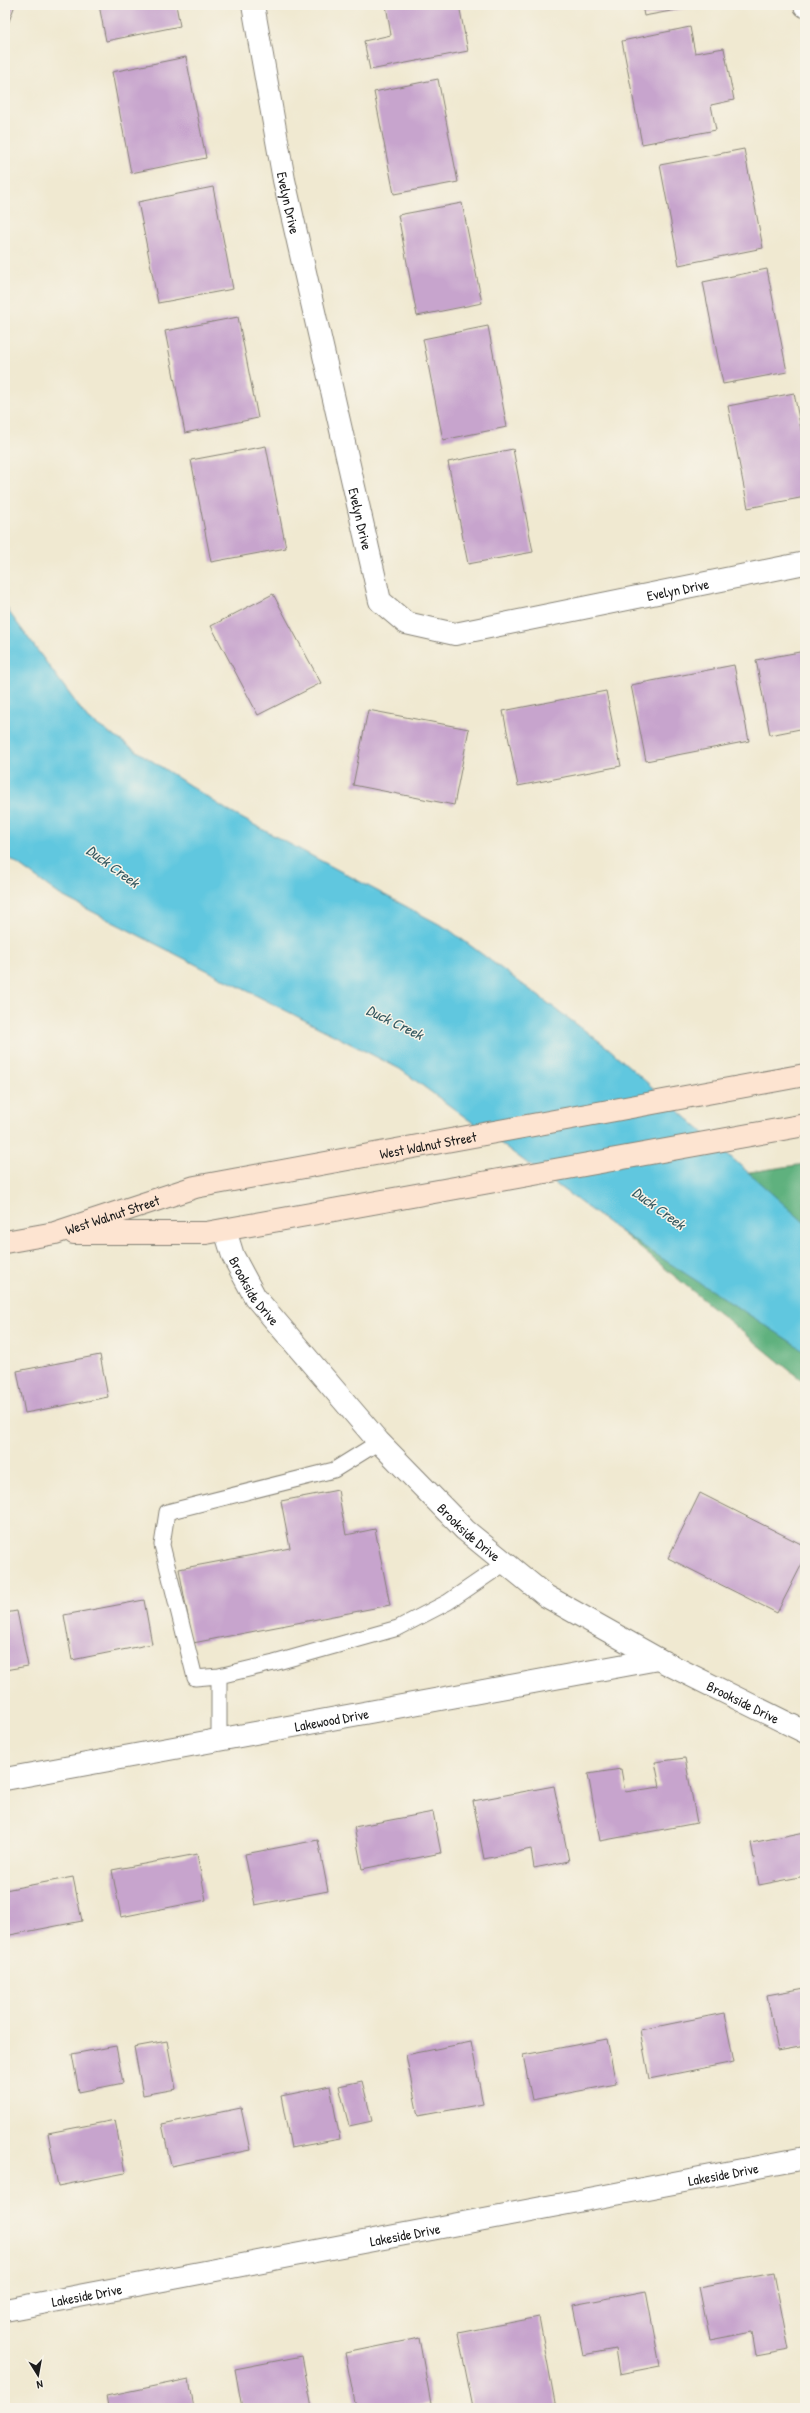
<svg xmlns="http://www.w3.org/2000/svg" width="810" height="2413" font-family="'Patrick Hand',sans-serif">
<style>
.forest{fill:#5fb17e;stroke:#3e664d}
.water{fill:#61c7df;stroke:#3e727e}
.building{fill:#c7a4cd}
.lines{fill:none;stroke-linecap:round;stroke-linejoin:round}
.service-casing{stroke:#868276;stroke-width:17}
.minor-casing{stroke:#868276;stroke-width:24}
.secondary-casing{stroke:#868276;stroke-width:24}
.service{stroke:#fff;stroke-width:15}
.minor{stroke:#fff;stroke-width:22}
.secondary{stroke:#fde4d1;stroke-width:22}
.labels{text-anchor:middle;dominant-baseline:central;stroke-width:3;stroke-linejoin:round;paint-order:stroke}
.street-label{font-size:14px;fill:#1c1c1c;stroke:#f7f3e8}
.water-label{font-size:15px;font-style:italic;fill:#345860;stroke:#f7f3e8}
</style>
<rect width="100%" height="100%" fill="#f7f3e8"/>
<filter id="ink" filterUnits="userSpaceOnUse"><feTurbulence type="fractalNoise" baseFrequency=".025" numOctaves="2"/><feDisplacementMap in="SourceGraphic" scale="8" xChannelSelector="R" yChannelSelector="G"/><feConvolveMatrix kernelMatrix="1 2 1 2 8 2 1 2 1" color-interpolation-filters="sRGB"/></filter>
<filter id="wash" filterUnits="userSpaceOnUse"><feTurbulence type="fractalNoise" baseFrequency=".012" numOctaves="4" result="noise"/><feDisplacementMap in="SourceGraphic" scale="16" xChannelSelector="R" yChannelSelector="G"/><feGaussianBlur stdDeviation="0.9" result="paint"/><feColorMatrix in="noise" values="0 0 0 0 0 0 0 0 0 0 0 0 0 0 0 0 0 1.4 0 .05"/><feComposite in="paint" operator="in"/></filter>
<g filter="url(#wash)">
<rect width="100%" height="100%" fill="#f0e9d1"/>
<path class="forest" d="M805 1164V1383L578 1197Z"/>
<path class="water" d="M5 604 9 612 88 719 230 812 448 929 607 1047 805 1223V1351L615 1228 400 1069 60 895 5 855Z"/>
<g id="blocks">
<path class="building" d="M5 5H15L5 32Z
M99 5H176L180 26 106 41Z
M386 5H459L468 51 370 70 364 41 391 35Z
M642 5H698V6L644 16Z
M690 27 695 53 724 48 734 100 711 105 716 130 642 144 622 41Z
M186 57 206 158 131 173 112 72Z
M438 79 458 182 394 194 374 92Z
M744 149 763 248 679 265 660 165Z
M213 187 233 289 158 303 138 202Z
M462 203 482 303 417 316 398 215Z
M767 269 787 372 723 384 703 282Z
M238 317 258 418 185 433 165 331Z
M488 326 507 427 443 440 423 339Z
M794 393 805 450V497L748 508 728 406Z
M266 446 286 548 211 562 191 460Z
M513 449 533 552 468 564 448 462Z
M273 594 321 683 258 715 211 626Z
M805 651V728L770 735 756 660Z
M734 665 749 741 646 761 631 685Z
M606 691 621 766 518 786 503 711Z
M368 710 469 729 454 805 353 785Z
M100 1355 108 1397 25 1413 17 1371Z
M338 1490 346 1535 375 1529 390 1605 193 1643 179 1569 290 1548 281 1501Z
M700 1493 805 1546V1558L777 1613 668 1558Z
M144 1600 152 1644 72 1660 64 1615Z
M17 1611 28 1666 5 1670V1613Z
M685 1758 697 1823 600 1841 588 1774 621 1769 625 1792 660 1787 655 1762Z
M554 1786 569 1861 534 1868 531 1849 484 1859 473 1801Z
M433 1812 441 1853 362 1869 354 1827Z
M805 1832V1876L759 1885 751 1843Z
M318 1840 328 1891 255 1905 245 1854Z
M197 1854 206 1900 121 1917 112 1870Z
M73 1877 82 1921 5 1936V1890Z
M805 1988V2046L778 2051 767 1995Z
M724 2013 734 2062 649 2079 640 2030Z
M607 2039 616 2084 532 2100 523 2055Z
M167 2041 176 2089 143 2095 134 2047Z
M471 2042 483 2104 418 2116 406 2055Z
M116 2046 123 2083 79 2092 72 2054Z
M362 2081 372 2121 349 2126 339 2086Z
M330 2086 340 2139 291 2148 281 2096Z
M241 2108 250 2150 171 2166 162 2124Z
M115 2120 125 2173 58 2186 48 2133Z
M774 2273 789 2350 756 2356 752 2332 710 2340 699 2287Z
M646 2291 660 2366 619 2374 615 2349 583 2355 573 2305Z
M539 2317 556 2408H473L458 2333Z
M419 2338 431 2404 408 2408H356L345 2353Z
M302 2356 312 2408H242L235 2369Z
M189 2379 194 2408H108L106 2396Z"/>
</g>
</g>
<g filter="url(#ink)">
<use href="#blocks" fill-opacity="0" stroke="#868276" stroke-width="1"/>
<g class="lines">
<g class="service-casing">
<path id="service" d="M219 1676 195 1678 162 1545 167 1512 334 1470 379 1442
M219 1740V1676L274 1663 398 1628 448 1602 505 1563"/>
</g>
<g class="minor-casing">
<g id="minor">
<path id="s1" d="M253 5 284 180 380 601 406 623 455 634 805 563"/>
<path d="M805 5V6"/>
<path id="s2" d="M225 1230 233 1256 255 1297 379 1442 465 1530 546 1596 658 1659 805 1732"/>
<path id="s3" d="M5 1779 658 1659"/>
<path id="s4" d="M5 2310 805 2158"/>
</g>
</g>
<g class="secondary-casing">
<g id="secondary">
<path d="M74 1233H206L805 1125"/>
<path id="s5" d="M5 1242 55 1233 195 1187 805 1075"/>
</g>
</g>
<use href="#service" class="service"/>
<use href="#minor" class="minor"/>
<use href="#secondary" class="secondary"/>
</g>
</g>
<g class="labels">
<g class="street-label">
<text stroke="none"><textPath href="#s1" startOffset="201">Evelyn Drive</textPath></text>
<text stroke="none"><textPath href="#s1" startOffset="525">Evelyn Drive</textPath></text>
<text stroke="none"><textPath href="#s1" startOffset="921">Evelyn Drive</textPath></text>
<text stroke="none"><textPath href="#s5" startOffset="435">West Walnut Street</textPath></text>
<text stroke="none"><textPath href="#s5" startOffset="111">West Walnut Street</textPath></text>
<text stroke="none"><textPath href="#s2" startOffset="68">Brookside Drive</textPath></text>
<text stroke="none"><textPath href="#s2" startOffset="392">Brookside Drive</textPath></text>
<text stroke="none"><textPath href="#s2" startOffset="716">Brookside Drive</textPath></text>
<text stroke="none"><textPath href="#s3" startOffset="332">Lakewood Drive</textPath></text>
<text stroke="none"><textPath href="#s4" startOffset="731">Lakeside Drive</textPath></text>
<text stroke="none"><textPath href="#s4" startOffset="407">Lakeside Drive</textPath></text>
<text stroke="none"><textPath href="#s4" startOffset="83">Lakeside Drive</textPath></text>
</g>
<g class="water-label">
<text transform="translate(113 866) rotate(36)">Duck Creek</text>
<text transform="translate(395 1022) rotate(26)">Duck Creek</text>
<text transform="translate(659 1208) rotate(36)">Duck Creek</text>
</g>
</g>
<rect width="810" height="2413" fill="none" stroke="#f7f3e8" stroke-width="20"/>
<g transform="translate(38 2375) rotate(169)" stroke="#f7f3e8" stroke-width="3" paint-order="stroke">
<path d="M0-3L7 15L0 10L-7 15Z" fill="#1c1c1c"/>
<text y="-6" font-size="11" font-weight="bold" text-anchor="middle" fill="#1c1c1c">N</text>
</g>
</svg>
